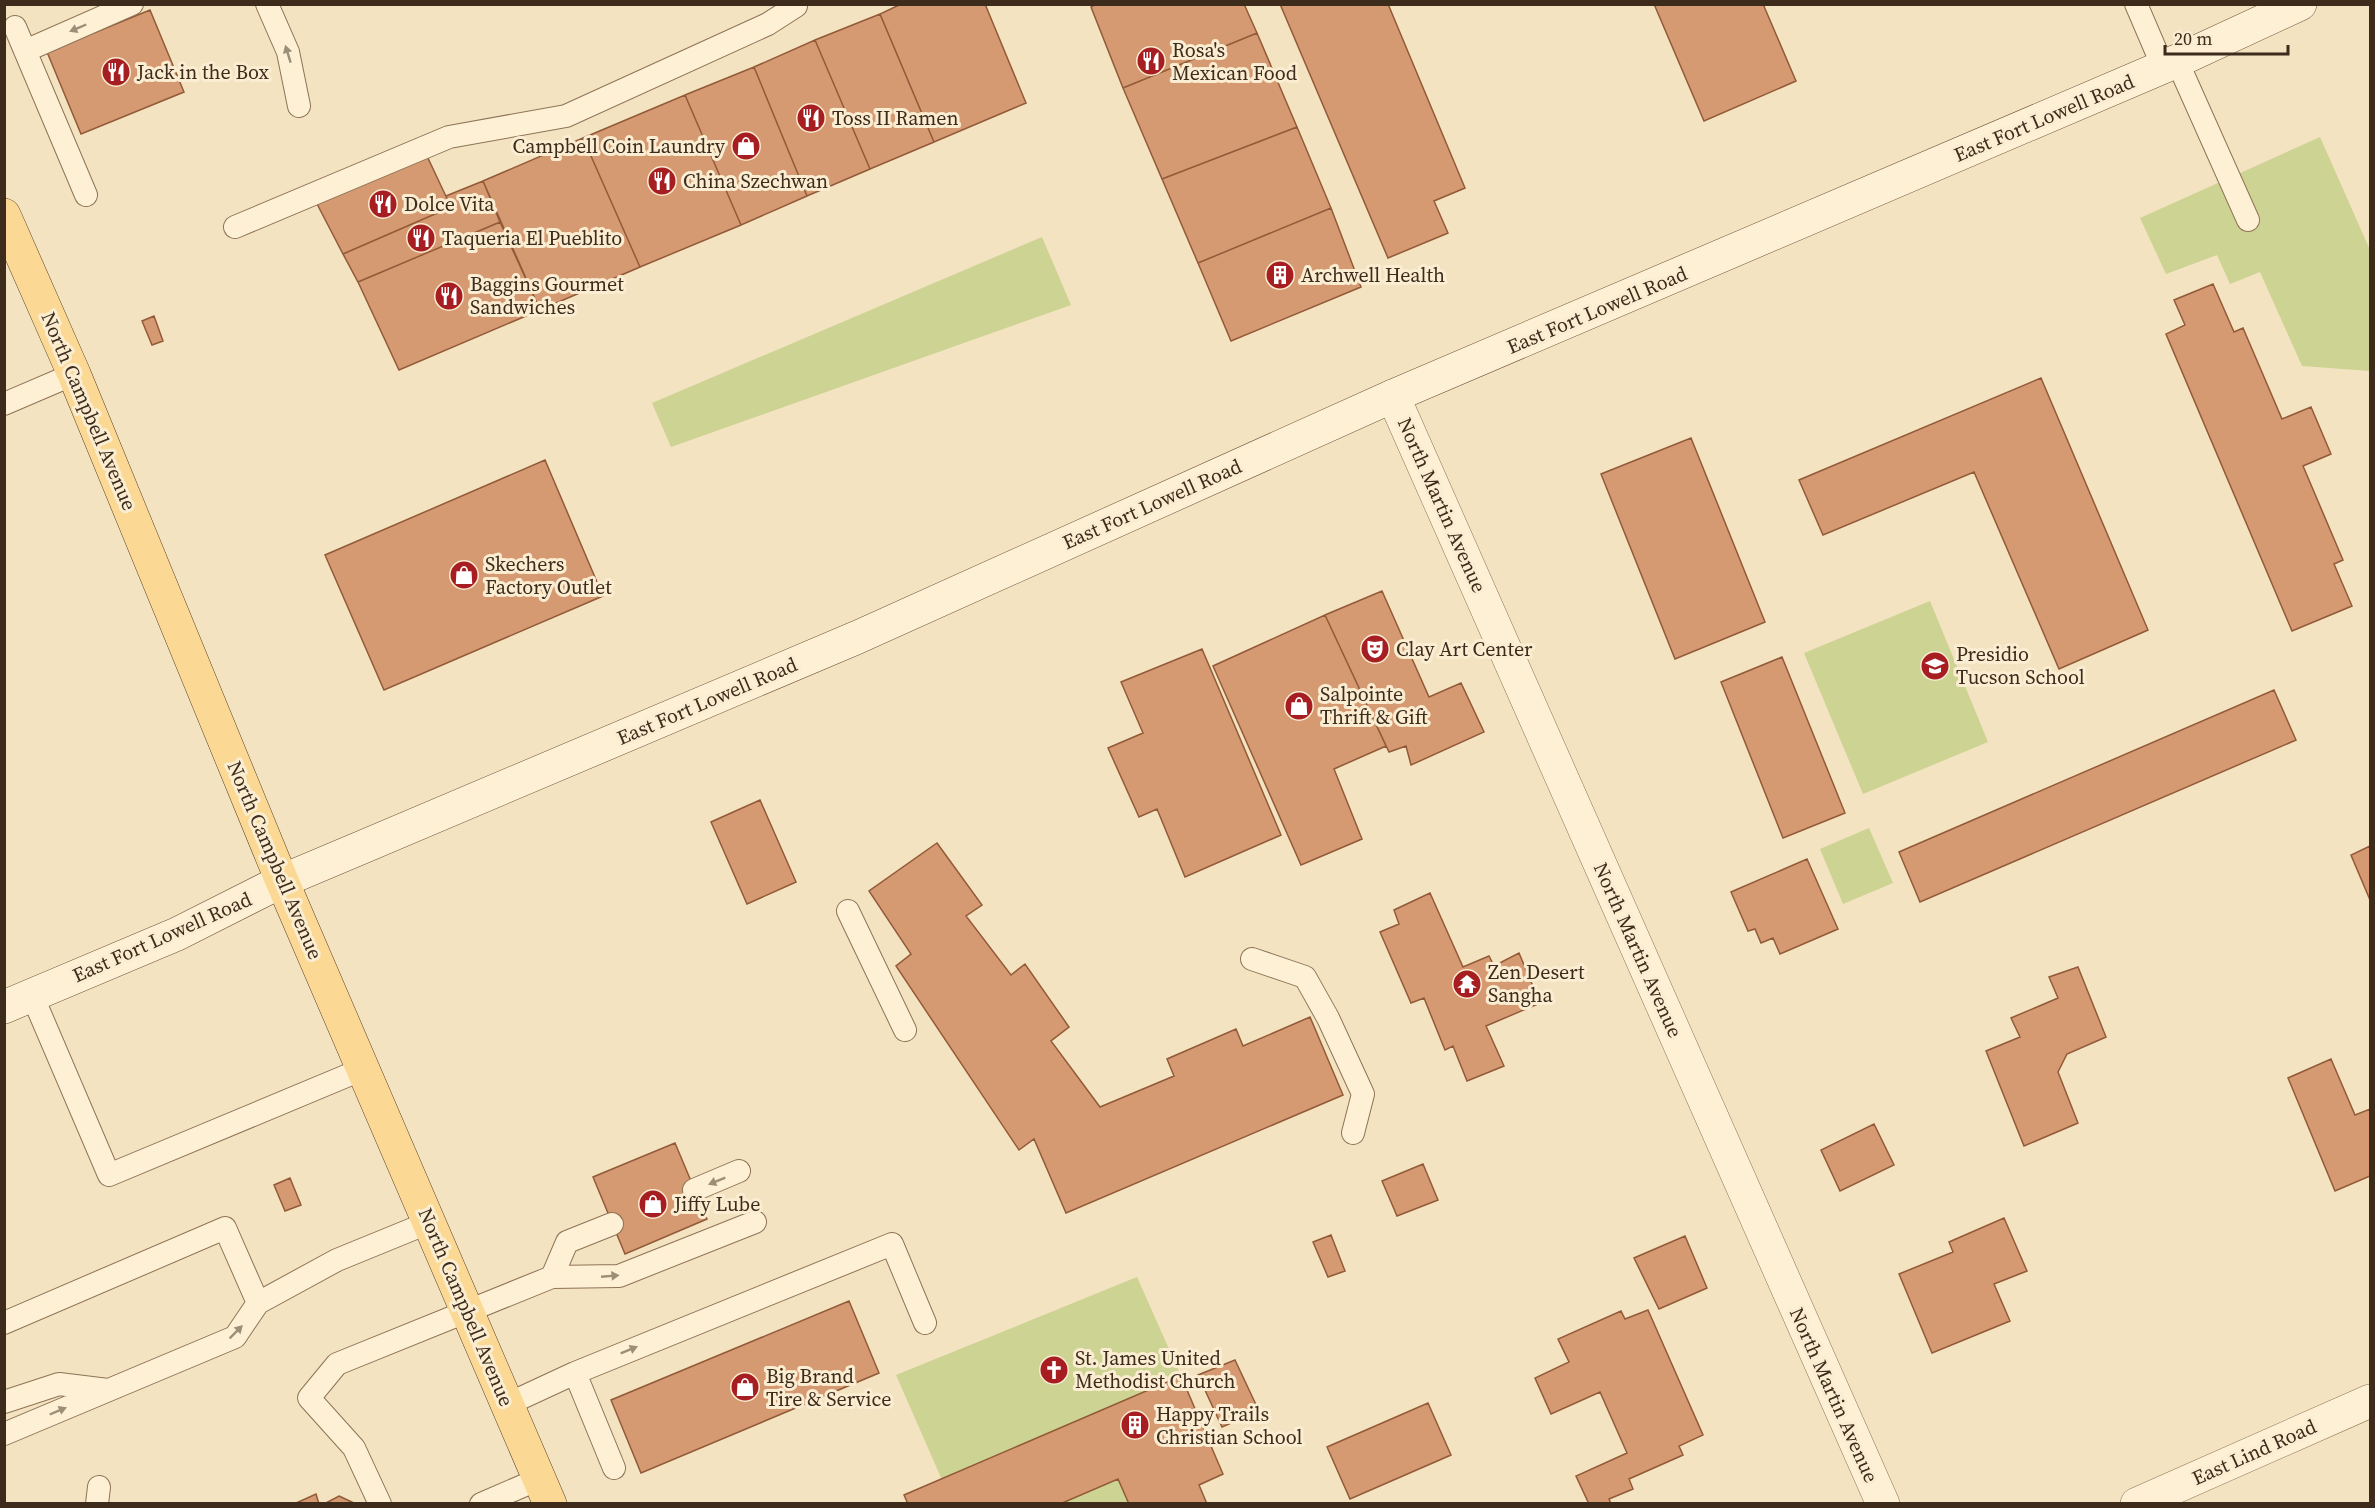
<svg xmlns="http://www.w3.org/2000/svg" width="2375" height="1508" font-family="'Source Serif 4',serif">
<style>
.green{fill:#cdd393}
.building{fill:#d69a72;stroke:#925a38;stroke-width:1.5}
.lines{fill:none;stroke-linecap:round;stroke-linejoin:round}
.service-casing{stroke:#8f7356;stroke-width:24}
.minor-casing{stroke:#8f7356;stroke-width:34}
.secondary-casing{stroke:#715439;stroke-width:34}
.primary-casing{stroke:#5c412a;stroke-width:34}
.service{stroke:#fdf0d5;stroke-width:22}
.minor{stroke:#fdf0d5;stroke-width:33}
.secondary{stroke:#fdf0d5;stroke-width:33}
.primary{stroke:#fbd994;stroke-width:33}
.oneway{fill:#9d8e78}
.labels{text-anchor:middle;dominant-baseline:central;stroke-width:6;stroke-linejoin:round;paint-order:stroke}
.poi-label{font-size:20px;fill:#3d2b1c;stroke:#faedd1;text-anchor:start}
.street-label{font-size:20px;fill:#3d2b1c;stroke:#faedd1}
</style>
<rect width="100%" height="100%" fill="#f3e3c1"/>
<path class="green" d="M2320 137 2370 250V371L2302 366 2260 272 2230 284 2217 255 2166 274 2140 218Z
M1042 237 1071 305 671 447 652 403Z
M1930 601 1988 742 1863 794 1804 653Z
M1869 828 1893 883 1843 904 1820 849Z
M1137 1277 1181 1376 942 1480 896 1375Z
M1118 1479 1129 1503 1060 1504Z"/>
<path class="building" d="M901 4H985L1026 103 934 142 880 14Z
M1096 4H1244L1257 33 1123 88 1091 7Z
M1280 4H1388L1465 188 1434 201 1448 233 1388 258Z
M1654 4H1763L1796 81 1704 121Z
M150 10 184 92 81 134 47 52Z
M880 14 934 142 870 169 815 40Z
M1257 33 1297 127 1162 179 1123 88Z
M815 40 870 169 807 196 754 67Z
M754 67 807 196 741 225 685 95Z
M685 95 741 225 640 267 583 138Z
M1297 127 1331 208 1198 263 1162 179Z
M583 138 640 267 540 310 483 181Z
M427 156 451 207 343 254 316 202Z
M483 181 500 222 358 282 343 254 451 207 446 196Z
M1331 208 1361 287 1231 341 1198 263Z
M500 222 540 310 399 370 358 282Z
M2213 284 2234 332 2243 328 2282 419 2311 407 2331 454 2303 466 2343 560 2334 564 2352 606 2292 631 2166 334 2185 325 2174 300Z
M154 316 163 341 152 345 142 321Z
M2041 378 2148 630 2059 669 1974 472 1823 535 1799 480Z
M1691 438 1765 622 1675 659 1601 474Z
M545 460 603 596 384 690 325 555Z
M1382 591 1429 697 1461 683 1484 732 1411 765 1406 746 1389 752 1325 615Z
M1325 615 1386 746 1334 769 1362 839 1301 865 1213 666Z
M1202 649 1281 835 1185 877 1157 809 1139 817 1108 748 1143 733 1121 682Z
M1782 657 1845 813 1783 838 1721 682Z
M2274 690 2296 740 1920 902 1899 852Z
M760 800 796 882 747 904 711 822Z
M937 843 982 905 966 916 1011 975 1025 964 1069 1027 1051 1041 1100 1107 1174 1076 1167 1059 1236 1029 1243 1046 1310 1017 1343 1095 1066 1213 1034 1139 1019 1150 896 966 911 954 869 891Z
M2370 846V900L2351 855Z
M1807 859 1838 929 1780 954 1773 938 1761 943 1755 929 1748 931 1731 892Z
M1430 893 1463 967 1489 956 1494 966 1519 953 1540 1003 1486 1026 1504 1066 1467 1081 1453 1046 1445 1050 1424 998 1411 1003 1380 932 1399 924 1394 910Z
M2078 967 2106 1037 2067 1054 2058 1072 2078 1123 2024 1146 1986 1051 2020 1037 2011 1018 2058 998 2049 977Z
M2331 1059 2355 1115 2370 1109V1176L2335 1191 2288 1078Z
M1874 1124 1894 1165 1840 1191 1821 1150Z
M675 1143 707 1219 625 1254 593 1177Z
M1423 1164 1438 1200 1397 1216 1382 1181Z
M290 1178 301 1205 285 1211 274 1185Z
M2004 1218 2027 1271 1994 1284 2010 1321 1932 1353 1899 1274 1953 1252 1949 1242Z
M1331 1235 1345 1271 1328 1277 1313 1242Z
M1685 1236 1707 1288 1659 1309 1634 1258Z
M849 1301 879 1373 641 1473 611 1400Z
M1648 1310 1703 1435 1679 1446 1683 1455 1629 1479 1633 1489 1609 1499 1611 1504H1589L1576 1476 1627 1453 1600 1392 1551 1414 1535 1378 1569 1362 1558 1339 1621 1311 1625 1319Z
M1235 1360 1259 1411 1222 1427 1198 1375Z
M1181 1376 1223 1474 1199 1485 1207 1504H1129L1118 1479 1060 1504H908L904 1495Z
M1428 1403 1451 1455 1350 1499 1327 1447Z
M316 1494 319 1504H294Z
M339 1496 356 1504H324Z"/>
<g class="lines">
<g class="service-casing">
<path id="service" d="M267 4 288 52 299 106
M2136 4 2163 67
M15 27 86 195
M25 51 132 4
M2177 61 2248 220
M235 227 449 137 566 116 768 24 796 6
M4 404 74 374
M848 911 905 1030
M1252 959 1305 977 1328 1018 1363 1094 1353 1133
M32 995 109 1175 363 1069
M694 1190 739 1171
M552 1277 567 1242 612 1224
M4 1323 225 1228 258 1303
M575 1373 614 1468
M4 1402 59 1384 108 1390
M508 1404 575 1373 892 1244 925 1323
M4 1434 235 1337 258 1303 337 1260 430 1222
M97 1504 99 1487
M380 1504 354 1448 309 1398 337 1364 552 1277 619 1276 755 1222
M481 1504 539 1479"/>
</g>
<g class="minor-casing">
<path id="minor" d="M1393 396 1883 1504
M2137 1504 2370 1401"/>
</g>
<g class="secondary-casing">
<path id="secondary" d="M4 1007 177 934 282 881 365 846 858 637 1393 396 2177 61 2300 4"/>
</g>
<g class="primary-casing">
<path id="primary" d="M4 215 74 374 282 881 550 1504"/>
</g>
<use href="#service" class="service"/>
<use href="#minor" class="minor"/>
<use href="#secondary" class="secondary"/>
<use href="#primary" class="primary"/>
</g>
<defs><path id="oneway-solid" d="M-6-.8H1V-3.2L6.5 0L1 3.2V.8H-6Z" transform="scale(1.5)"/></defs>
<g class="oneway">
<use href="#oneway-solid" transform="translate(78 28) rotate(157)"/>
<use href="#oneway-solid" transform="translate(288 54) rotate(-107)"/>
<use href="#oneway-solid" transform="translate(717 1181) rotate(158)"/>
<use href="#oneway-solid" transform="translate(610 1276) rotate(-5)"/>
<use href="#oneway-solid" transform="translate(236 1332) rotate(-45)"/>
<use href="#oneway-solid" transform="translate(629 1350) rotate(-22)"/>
<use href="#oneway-solid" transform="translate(58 1411) rotate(-23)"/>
</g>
<defs>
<g id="restaurant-disc" transform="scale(1.5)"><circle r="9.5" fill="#a61e21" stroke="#faedd1"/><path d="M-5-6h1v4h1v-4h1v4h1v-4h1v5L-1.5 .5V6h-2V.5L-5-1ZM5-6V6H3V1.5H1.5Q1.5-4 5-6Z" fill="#fff"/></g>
<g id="shop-disc" transform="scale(1.5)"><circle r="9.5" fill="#a61e21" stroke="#faedd1"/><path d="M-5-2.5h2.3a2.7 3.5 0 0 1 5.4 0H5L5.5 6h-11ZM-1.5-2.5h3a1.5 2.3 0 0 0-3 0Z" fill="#fff"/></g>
<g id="building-disc" transform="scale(1.5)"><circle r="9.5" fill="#a61e21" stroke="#faedd1"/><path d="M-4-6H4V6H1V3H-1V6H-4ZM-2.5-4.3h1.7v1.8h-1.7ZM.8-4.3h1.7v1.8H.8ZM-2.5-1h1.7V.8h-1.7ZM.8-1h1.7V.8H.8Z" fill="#fff"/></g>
<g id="theatre-disc" transform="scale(1.5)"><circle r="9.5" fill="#a61e21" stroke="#faedd1"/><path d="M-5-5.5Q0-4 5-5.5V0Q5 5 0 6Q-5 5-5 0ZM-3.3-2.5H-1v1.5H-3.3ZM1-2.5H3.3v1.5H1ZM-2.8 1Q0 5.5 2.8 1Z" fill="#fff"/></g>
<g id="school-disc" transform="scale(1.5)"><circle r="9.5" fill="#a61e21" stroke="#faedd1"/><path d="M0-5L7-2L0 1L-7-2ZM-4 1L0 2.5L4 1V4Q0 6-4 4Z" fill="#fff"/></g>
<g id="temple-disc" transform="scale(1.5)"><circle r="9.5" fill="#a61e21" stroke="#faedd1"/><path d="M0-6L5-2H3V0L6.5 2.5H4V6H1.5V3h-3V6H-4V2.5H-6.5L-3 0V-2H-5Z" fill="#fff"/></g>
<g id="church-disc" transform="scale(1.5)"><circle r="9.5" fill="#a61e21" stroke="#faedd1"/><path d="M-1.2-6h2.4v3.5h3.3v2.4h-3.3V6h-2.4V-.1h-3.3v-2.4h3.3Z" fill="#fff"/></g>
</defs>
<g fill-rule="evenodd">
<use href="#restaurant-disc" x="1151" y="61"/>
<use href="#restaurant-disc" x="116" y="72"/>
<use href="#restaurant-disc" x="811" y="118"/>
<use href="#shop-disc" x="746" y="146"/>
<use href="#restaurant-disc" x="662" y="181"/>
<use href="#restaurant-disc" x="383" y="204"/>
<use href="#restaurant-disc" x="421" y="238"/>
<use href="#building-disc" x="1280" y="275"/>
<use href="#restaurant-disc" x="449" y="296"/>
<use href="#shop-disc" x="464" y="575"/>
<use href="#theatre-disc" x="1375" y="649"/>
<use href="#school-disc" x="1935" y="666"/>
<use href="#shop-disc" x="1299" y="706"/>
<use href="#temple-disc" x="1467" y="984"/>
<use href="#shop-disc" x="653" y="1204"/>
<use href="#church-disc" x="1054" y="1370"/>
<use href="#shop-disc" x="745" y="1387"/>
<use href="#building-disc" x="1135" y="1425"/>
</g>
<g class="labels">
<g class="poi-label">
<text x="1172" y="50">Rosa's<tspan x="1172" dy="23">Mexican Food</tspan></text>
<text x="137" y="72">Jack in the Box</text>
<text x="832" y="118">Toss II Ramen</text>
<text x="725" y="146" text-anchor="end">Campbell Coin Laundry</text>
<text x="683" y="181">China Szechwan</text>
<text x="404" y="204">Dolce Vita</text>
<text x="442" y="238">Taqueria El Pueblito</text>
<text x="1301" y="275">Archwell Health</text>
<text x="470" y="284">Baggins Gourmet<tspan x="470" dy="23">Sandwiches</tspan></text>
<text x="485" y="564">Skechers<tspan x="485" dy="23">Factory Outlet</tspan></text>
<text x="1396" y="649">Clay Art Center</text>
<text x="1956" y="654">Presidio<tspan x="1956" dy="23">Tucson School</tspan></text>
<text x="1320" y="694">Salpointe<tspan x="1320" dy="23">Thrift &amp; Gift</tspan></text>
<text x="1488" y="972">Zen Desert<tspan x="1488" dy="23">Sangha</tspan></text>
<text x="674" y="1204">Jiffy Lube</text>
<text x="1075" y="1358">St. James United<tspan x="1075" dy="23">Methodist Church</tspan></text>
<text x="766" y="1376">Big Brand<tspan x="766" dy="23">Tire &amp; Service</tspan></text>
<text x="1156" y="1414">Happy Trails<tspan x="1156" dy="23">Christian School</tspan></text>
</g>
<g class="street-label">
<text transform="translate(2044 118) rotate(-23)">East Fort Lowell Road</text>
<text transform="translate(1597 310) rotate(-23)">East Fort Lowell Road</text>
<text transform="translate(89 411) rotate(67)">North Campbell Avenue</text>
<text transform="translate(1152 504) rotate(-24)">East Fort Lowell Road</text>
<text transform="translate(1442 505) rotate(66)">North Martin Avenue</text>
<text transform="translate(707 701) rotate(-23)">East Fort Lowell Road</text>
<text transform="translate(275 860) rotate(67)">North Campbell Avenue</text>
<text transform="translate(162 937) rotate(-24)">East Fort Lowell Road</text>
<text transform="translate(1638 950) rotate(66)">North Martin Avenue</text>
<text transform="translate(466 1307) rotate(67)">North Campbell Avenue</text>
<text transform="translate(1834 1395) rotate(66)">North Martin Avenue</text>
<text transform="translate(2254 1452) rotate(-24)">East Lind Road</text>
</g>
</g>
<rect width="2375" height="1508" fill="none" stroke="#3d2b1c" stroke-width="12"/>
<path d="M2165 45v9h123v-9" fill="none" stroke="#3d2b1c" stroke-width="3"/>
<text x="2174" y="45" font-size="18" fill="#3d2b1c" stroke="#faedd1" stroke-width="4.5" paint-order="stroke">20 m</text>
</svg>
